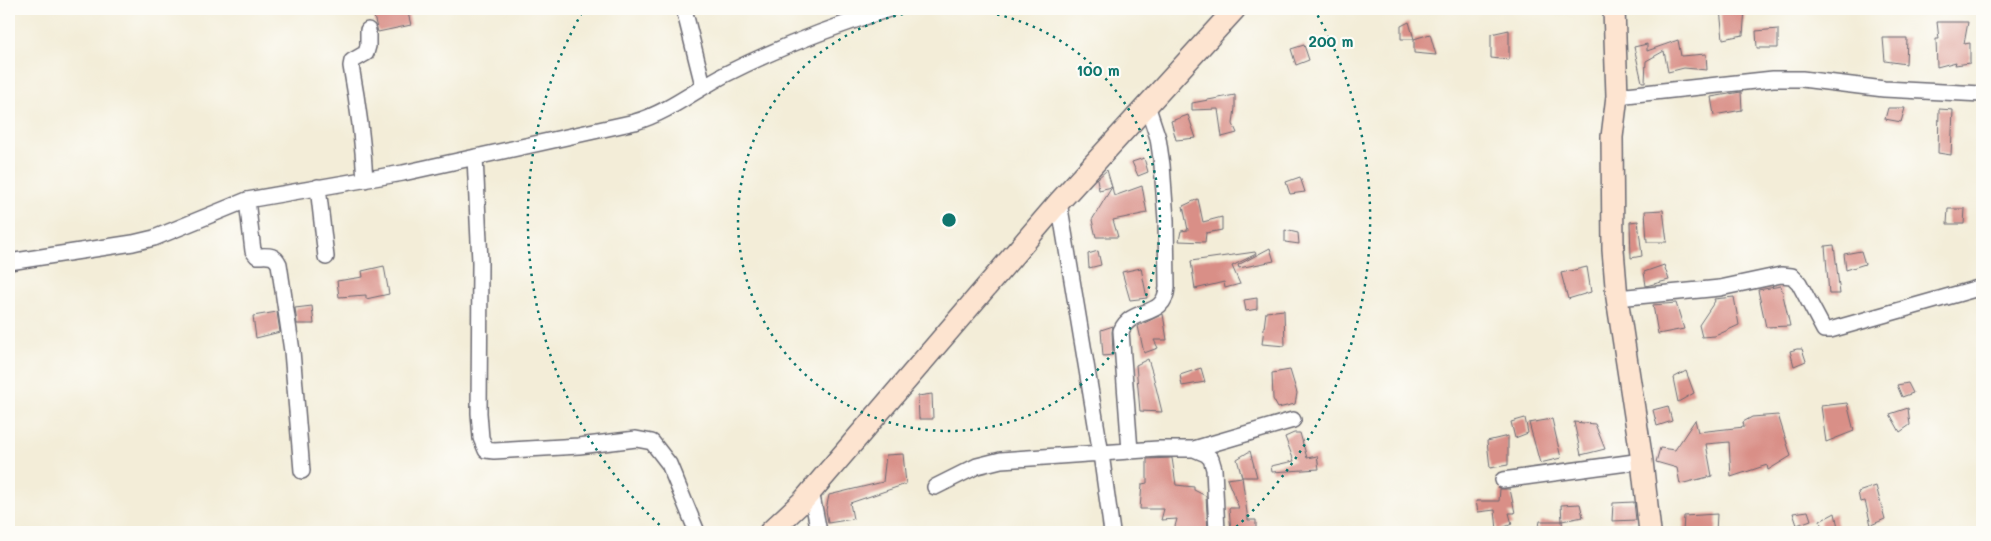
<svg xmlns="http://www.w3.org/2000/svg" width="1991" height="541" font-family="Mali,sans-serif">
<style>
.building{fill:#d98f87}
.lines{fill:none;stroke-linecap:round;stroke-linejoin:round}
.street-casing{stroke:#6b6972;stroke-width:18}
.secondary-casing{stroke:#6b6972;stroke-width:24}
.street{stroke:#fff;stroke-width:15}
.secondary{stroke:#fde4d0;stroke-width:21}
.ring{fill:none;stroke:#0f766e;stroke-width:2.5;stroke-dasharray:2.5 5}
.centre{fill:#0f766e;stroke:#fdfcf7;stroke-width:2.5}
.ring-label{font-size:15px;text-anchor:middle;font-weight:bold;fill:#0f766e;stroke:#fdfcf7;stroke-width:4.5;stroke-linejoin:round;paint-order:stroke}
</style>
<rect width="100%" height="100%" fill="#fdfcf7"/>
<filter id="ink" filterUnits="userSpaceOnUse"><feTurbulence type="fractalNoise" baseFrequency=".02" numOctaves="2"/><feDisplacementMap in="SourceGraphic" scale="10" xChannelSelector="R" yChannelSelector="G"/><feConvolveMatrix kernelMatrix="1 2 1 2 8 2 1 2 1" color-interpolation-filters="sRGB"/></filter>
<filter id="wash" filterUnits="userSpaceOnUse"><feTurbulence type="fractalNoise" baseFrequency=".0096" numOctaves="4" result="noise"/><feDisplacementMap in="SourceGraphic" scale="20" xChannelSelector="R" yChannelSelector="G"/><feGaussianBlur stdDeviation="1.12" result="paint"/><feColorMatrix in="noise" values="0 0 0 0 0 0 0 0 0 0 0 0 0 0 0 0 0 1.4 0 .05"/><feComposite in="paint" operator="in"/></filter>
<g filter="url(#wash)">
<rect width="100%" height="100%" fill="#f3edd8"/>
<g id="blocks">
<path class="building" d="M372 9H407L411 25 378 32Z
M1720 9H1745L1743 35 1723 39Z
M1409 22 1414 39H1401V26Z
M1937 22H1968L1964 44 1970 43V63L1955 65 1956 62 1937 67 1936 39H1939Z
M1778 29V48H1757L1756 31Z
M1509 30V60L1491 58V34Z
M1430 34 1436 55 1414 53V39Z
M1883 38H1907L1906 64 1885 61Z
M1678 40 1681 56 1706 54 1707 70 1684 68 1668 72 1664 51 1646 61 1645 82H1642L1634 47 1647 44V51Z
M1304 45 1309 60 1296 65 1291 49Z
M1741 92 1742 110 1714 115 1711 97Z
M1235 95V108L1233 124 1237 133 1222 137 1218 109 1192 110V103Z
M1888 108H1905L1901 122 1885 119Z
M1939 109 1953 110 1951 155 1938 153Z
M1188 115 1196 138 1176 140 1171 121Z
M1144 158 1148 172 1138 176 1132 162Z
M1107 170 1112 187 1099 190 1097 179Z
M1300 177 1305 192 1290 194 1286 182Z
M1142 186 1147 213 1113 220 1118 237H1096L1092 220 1112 187 1114 196Z
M1198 199 1203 222 1222 217V230L1206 233 1205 242 1179 241 1181 231 1188 230 1183 206Z
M1948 209H1965L1964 224H1947Z
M1663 210 1667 242H1647L1645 211Z
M1638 221 1642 256 1631 258 1630 222Z
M1285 230 1298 233 1299 244 1285 242Z
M1834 245 1840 294H1829L1825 246Z
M1270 248 1274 261 1239 268 1238 265Z
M1098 251 1101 265 1089 268 1088 254Z
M1861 251 1865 264 1846 270 1844 254Z
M1255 252 1256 254 1232 266 1240 284 1225 288 1224 282 1195 289 1191 261Z
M1664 265 1669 280 1646 286 1644 272Z
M384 266 389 294 366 299V295L339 297 337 281 363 277 362 271Z
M1587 267 1591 292 1568 299 1561 273Z
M1141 268 1147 298 1130 300 1122 272Z
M1781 286 1790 326 1766 327 1758 290Z
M1734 297 1739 325 1715 336 1702 337 1699 325 1715 301 1714 299Z
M1257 298V309L1246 311 1244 300Z
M1676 303 1684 329 1658 334 1653 305Z
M312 306 314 324H297L295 308Z
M1284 310 1285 346 1262 344 1266 312Z
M277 312 280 332 256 338 253 316Z
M1163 314 1167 340H1154L1158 348 1144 353 1138 326Z
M1113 326 1112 332 1113 355 1103 356 1101 330Z
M1797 349H1802L1806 361 1794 366 1790 351Z
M1148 359 1153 375 1162 412 1140 411 1136 365Z
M1201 368 1205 382 1182 386 1180 375Z
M1290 370 1297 393 1295 404 1278 408 1273 399 1272 373Z
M1686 371 1694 393 1678 402 1673 378Z
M1908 383 1913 393 1902 397 1897 385Z
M932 394 933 419H919L918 396Z
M1847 403 1854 431 1826 442 1821 406Z
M1668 406 1672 421 1657 426 1653 410Z
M1908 408 1910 425 1900 432 1890 414Z
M1778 415 1791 456 1768 470 1767 465 1731 477 1729 442 1706 444 1712 476 1680 484 1677 468 1656 462 1660 448 1675 450 1695 420 1698 432 1744 427 1743 422 1752 417Z
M1525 418 1528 433 1515 438 1511 422Z
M1552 419 1561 458 1540 463 1529 423Z
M1574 422 1595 424 1605 449 1581 455Z
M1294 433H1300L1307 458 1317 456 1319 469 1272 472 1271 466 1294 461 1285 437Z
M1508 436V465L1490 468 1487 441Z
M1250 451 1257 477H1242L1237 459Z
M903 454 906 484 850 503 853 519 828 523 826 510 829 495 883 482 886 455Z
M1172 458 1176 485 1194 487V490L1206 496 1208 532H1179V530H1174L1177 519 1161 520 1164 509H1140L1142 484 1147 483V459Z
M1242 477 1248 520H1256V532L1231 531 1229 508H1239L1227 479Z
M1876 486 1885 519 1871 525 1865 501 1860 502 1858 492Z
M1500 489H1510L1515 513H1509L1512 524 1497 530 1495 510 1478 512 1476 501H1499Z
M1634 502 1636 520 1612 521 1613 503Z
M1580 504 1583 517 1562 521 1561 505Z
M1808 511 1811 520 1797 525 1793 513Z
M1835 513 1839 532H1823L1820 521Z
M1717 514 1716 532H1683L1684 516Z
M1540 521H1562L1563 532H1538Z"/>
</g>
</g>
<g filter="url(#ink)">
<use href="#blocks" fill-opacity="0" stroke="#6b6972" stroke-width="1"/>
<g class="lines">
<g class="street-casing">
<path id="street" d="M684 9 703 85
M1617 96 1773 79H1802L1884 89 1982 94
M475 157 480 262 479 413 481 438 486 450 494 451 579 446 636 439 652 442 669 464 697 532
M365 180C363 141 358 104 351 66L352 61 366 53 368 46V30
M318 187 326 257
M247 200 253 251 257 256C268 256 274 254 279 264L292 351 302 471
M1059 202 1101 454 1112 532
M9 262 133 243 154 238 247 200 403 173 635 122C669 112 695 90 726 74 779 47 832 27 889 9
M1617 298 1720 288 1781 275 1792 276 1799 283 1824 330H1830L1982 287
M1194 449 1293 420
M1130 451 1121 331C1132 305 1165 320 1167 287L1166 220 1162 165 1158 138 1147 105
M1503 480 1642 461
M935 487 977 466 1001 460 1158 449H1194L1206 454 1211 459 1214 469 1217 532
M811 491 819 532"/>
</g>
<g class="secondary-casing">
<path id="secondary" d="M1614 9 1617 96 1612 137 1613 250 1617 298 1642 461 1650 532
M770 532 803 501 1059 202 1235 9"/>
</g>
<use href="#street" class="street"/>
<use href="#secondary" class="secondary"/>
</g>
</g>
<g class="ring">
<circle cx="949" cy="220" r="211"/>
<path d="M665 530A421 421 0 0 1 584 9M1314 9A421 421 0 0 1 1233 530"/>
</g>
<circle cx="949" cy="220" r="8" class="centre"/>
<g class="ring-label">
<text x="1331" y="47">200 m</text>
<text x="1098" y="76">100 m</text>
</g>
<rect width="1991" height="541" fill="none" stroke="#fdfcf7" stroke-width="30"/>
</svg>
